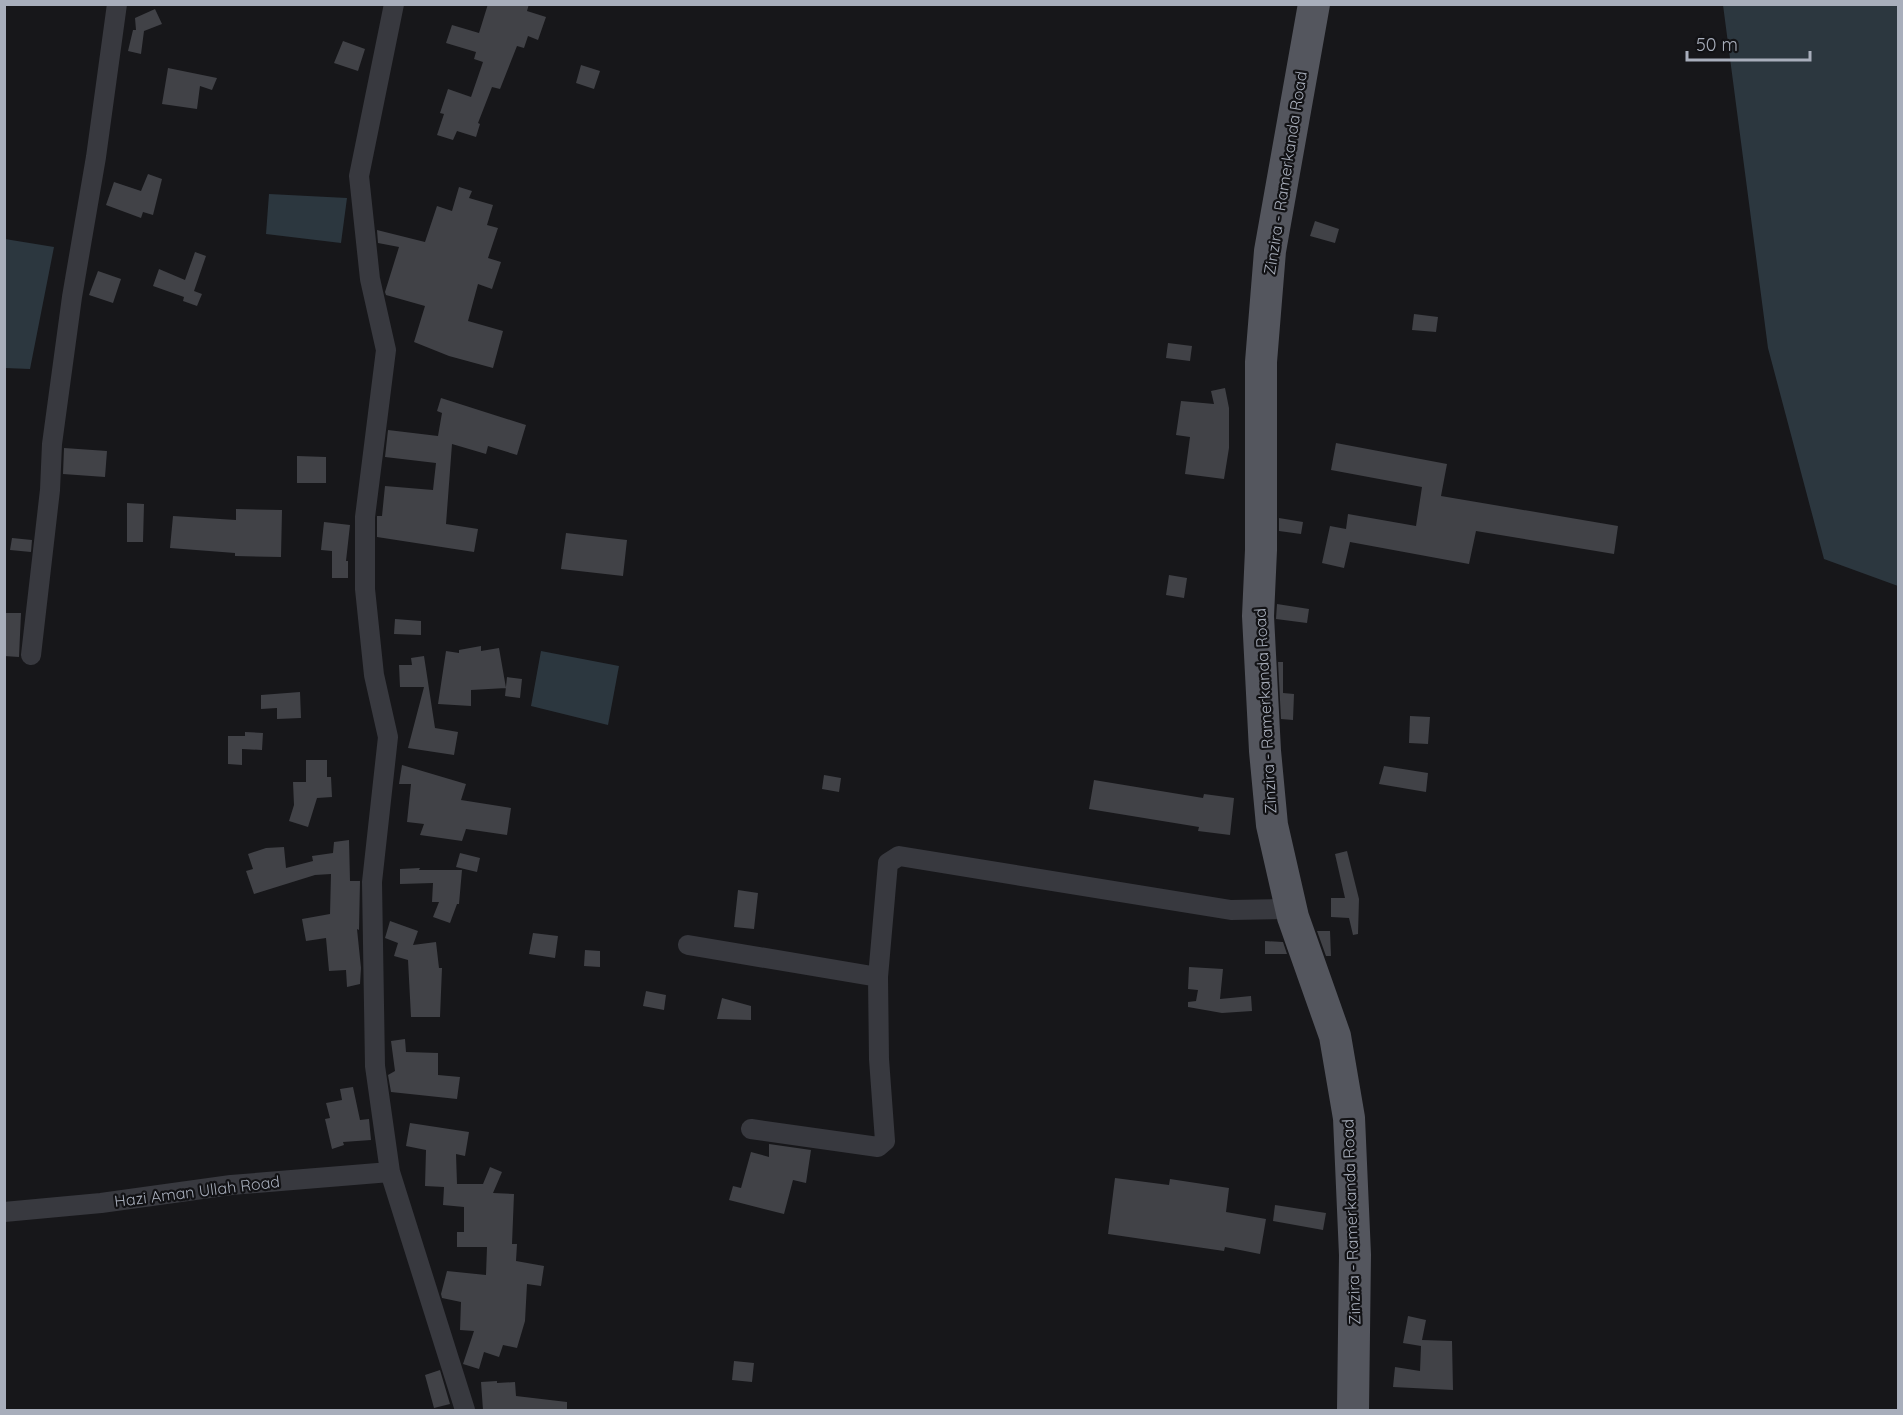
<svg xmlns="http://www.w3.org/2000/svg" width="1903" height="1415" font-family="Quicksand,sans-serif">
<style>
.water{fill:#2c373f}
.building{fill:#414247}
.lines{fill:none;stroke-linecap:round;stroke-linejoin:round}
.minor{stroke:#38393f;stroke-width:20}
.primary{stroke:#54565e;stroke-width:32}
.labels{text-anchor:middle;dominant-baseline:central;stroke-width:4.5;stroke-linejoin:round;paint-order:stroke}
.street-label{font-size:16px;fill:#a8aebb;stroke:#121215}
</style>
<rect width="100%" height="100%" fill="#17171a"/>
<path class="water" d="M1723 5H1898V586L1824 559 1768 348Z
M269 194 347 198 341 243 266 234Z
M5 239 54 247 30 369 5 368Z
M541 651 619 666 608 725 531 706Z"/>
<path class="building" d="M488 4H529L527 11 546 17 538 40 528 36 524 48 517 46 500 89 492 87 478 123 480 124 476 137 457 131 453 140 437 135 444 114 440 113 448 89 471 97 483 62 474 59 476 52 446 43 452 25 479 33Z
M155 9 162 24 144 31 141 54 128 51 133 30H136L135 18Z
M343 41 365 49 358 71 334 63Z
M581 65 600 71 594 89 576 83Z
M168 68 217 78 212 90 200 86 197 109 162 104Z
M148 174 162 179 153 215 143 212 141 218 106 205 114 182 141 191Z
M459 187 472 191 469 198 493 205 487 225 498 228 488 258 501 262 492 289 478 284 468 321 503 331 493 368 449 356 414 342 425 306 386 295 385 292 399 247 378 243 377 230 425 242 437 206 452 211Z
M1315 221 1339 229 1335 243 1310 236Z
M195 252 206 256 194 291 202 294 197 306 183 301 184 297 153 286 159 269 185 280Z
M98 271 121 279 113 303 89 295Z
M1414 314 1438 317 1436 332 1412 330Z
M1168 343 1192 346 1190 361 1166 358Z
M1225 388 1229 408V448L1224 479 1185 474 1190 437 1176 435 1181 401 1214 404 1211 391Z
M441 398 526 425 517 455 488 446 486 454 452 444 446 524 478 529 474 552 377 537V516H382L385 486 433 490 436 463 385 457 388 430 438 436 442 413 437 411Z
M1336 443 1447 464 1441 496 1618 526 1614 554 1476 531 1469 564 1350 542 1344 568 1322 563 1330 526 1346 529 1348 514 1416 526 1422 487 1331 470Z
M64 448 107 451 105 477 63 474Z
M297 456 326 457V483H297Z
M127 503 144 504 143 542H127Z
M236 509 282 510 281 557 235 556V553L170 548 173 516 236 520Z
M1279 518 1303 522 1301 534 1279 531Z
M324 522 350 525 346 561H348V578H332V551L321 550Z
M566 533 627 540 623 576 561 569Z
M12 538 32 540 31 552 10 550Z
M1169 575 1187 578 1184 598 1166 595Z
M1277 604 1309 609 1307 623 1276 619Z
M4 613H21L19 657 4 656Z
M395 619 421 621V635L394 634Z
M481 646V651L499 648 506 688 471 690V706L438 704 446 651 459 653V650Z
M424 656 435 728 458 732 454 755 408 748 424 687H400L399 665H412L411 658Z
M1278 662H1283V693L1294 694 1293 720 1281 719Z
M507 677 522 679 520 698 505 696Z
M300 692 301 718 277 719V708L261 709V695Z
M1410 716 1430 717 1428 744 1409 743Z
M245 732 263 733 262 750 242 749V765L228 764V736H245Z
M306 760H327V777H331L332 797 317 798 308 827 289 821 294 805 293 782H306Z
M402 765 466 784 461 800 511 808 507 835 466 829 462 841 420 835 424 824 407 822 411 784H399Z
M1384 766 1428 773 1426 792 1379 784Z
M824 775 841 778 839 792 822 789Z
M1094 780 1203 798 1204 794 1234 798 1230 835 1198 831 1199 827 1089 809Z
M349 840 350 881H360L359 930 357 929 361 968 360 984 347 987 346 970 329 971 326 938 306 941 302 919 330 914 331 874 315 875 254 894 246 871 253 869 248 854 266 848 284 847 286 868 313 861 312 856 333 853 334 842Z
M1347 851 1359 899 1358 934 1353 935 1349 918 1331 917V898H1345L1335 854Z
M460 853 480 858 477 872 456 867Z
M420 868 419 870H462L459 904H457L450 923 433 917 439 902H432L433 883 400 884V869Z
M738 890 758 893 754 929 734 927Z
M390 921 418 931 413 945 436 942 439 968H442L440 1017H411L408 960 394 956 398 943 385 938Z
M1317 931H1330L1331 956H1326Z
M533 933 558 936 555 958 529 954Z
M1265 941 1283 942 1287 954H1265Z
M585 950 600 951V967L584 966Z
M1189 967 1223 969 1220 999 1251 996 1252 1011 1222 1013 1188 1007V1002L1196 1001 1198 990 1188 989Z
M646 991 666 995 664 1010 643 1006Z
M722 998 751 1006V1020L717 1019Z
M405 1039 406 1052 438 1053V1075L460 1077 457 1099 391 1092 388 1075 395 1071 391 1041Z
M353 1087 360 1120 369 1119 371 1140 343 1142 344 1145 332 1149 325 1119 330 1118 326 1103 342 1100 340 1089Z
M410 1123 469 1132 465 1156 456 1154 457 1184H483L490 1167 502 1172 493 1193 514 1194 512 1244H517L516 1261 544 1266 541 1286 527 1284 525 1321 517 1348 503 1345 499 1357 484 1352 479 1369 463 1364 474 1331 460 1330 461 1302 442 1298 441 1294 447 1271 486 1275 487 1247H457V1232H464V1207L443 1205 444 1187 425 1186 426 1150 406 1146Z
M769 1144 811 1150 806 1183 793 1180 784 1214 729 1200 733 1186 741 1188 751 1152 769 1157Z
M1115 1178 1169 1185 1170 1179 1229 1188 1226 1212 1266 1219 1260 1254 1225 1247 1224 1251 1108 1234Z
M1275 1205 1326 1213 1323 1230 1273 1221Z
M1408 1316 1426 1320 1422 1340 1452 1341 1453 1390 1393 1387 1395 1367 1420 1371 1421 1346 1403 1343Z
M734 1361 754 1363 752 1382 732 1380Z
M440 1370 450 1404 434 1408 425 1375Z
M497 1381V1383L515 1382 516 1396 567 1402V1410H483L481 1382Z"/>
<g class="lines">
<path class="minor" d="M394 4 359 176 370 279 386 350 365 517V589L374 675 388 737 372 882 375 1066 390 1172 465 1410
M31 655 50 490 52 444 72 297 96 157 117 4
M688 945 878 977
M751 1129 878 1147 885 1141 879 1059 878 977 888 863 899 856 1231 910 1290 909
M4 1212 101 1203 231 1185 390 1172"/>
<path class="primary" d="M1314 4 1270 251 1261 362V550L1258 616 1265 751 1272 825 1293 917 1335 1036 1349 1118 1355 1255 1353 1410"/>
</g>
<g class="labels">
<g class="street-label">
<text transform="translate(1285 173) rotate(-81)">Zinzira - Ramerkanda Road</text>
<text transform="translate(1265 711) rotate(-93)">Zinzira - Ramerkanda Road</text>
<text transform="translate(197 1191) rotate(-7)">Hazi Aman Ullah Road</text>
<text transform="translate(1351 1222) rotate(-92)">Zinzira - Ramerkanda Road</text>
</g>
</g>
<rect width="1903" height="1415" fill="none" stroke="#a8aebb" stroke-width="12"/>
<path d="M1687 51v9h123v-9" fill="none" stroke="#a8aebb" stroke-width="3"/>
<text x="1696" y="51" font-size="18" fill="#a8aebb" stroke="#121215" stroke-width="4.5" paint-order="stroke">50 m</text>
</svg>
